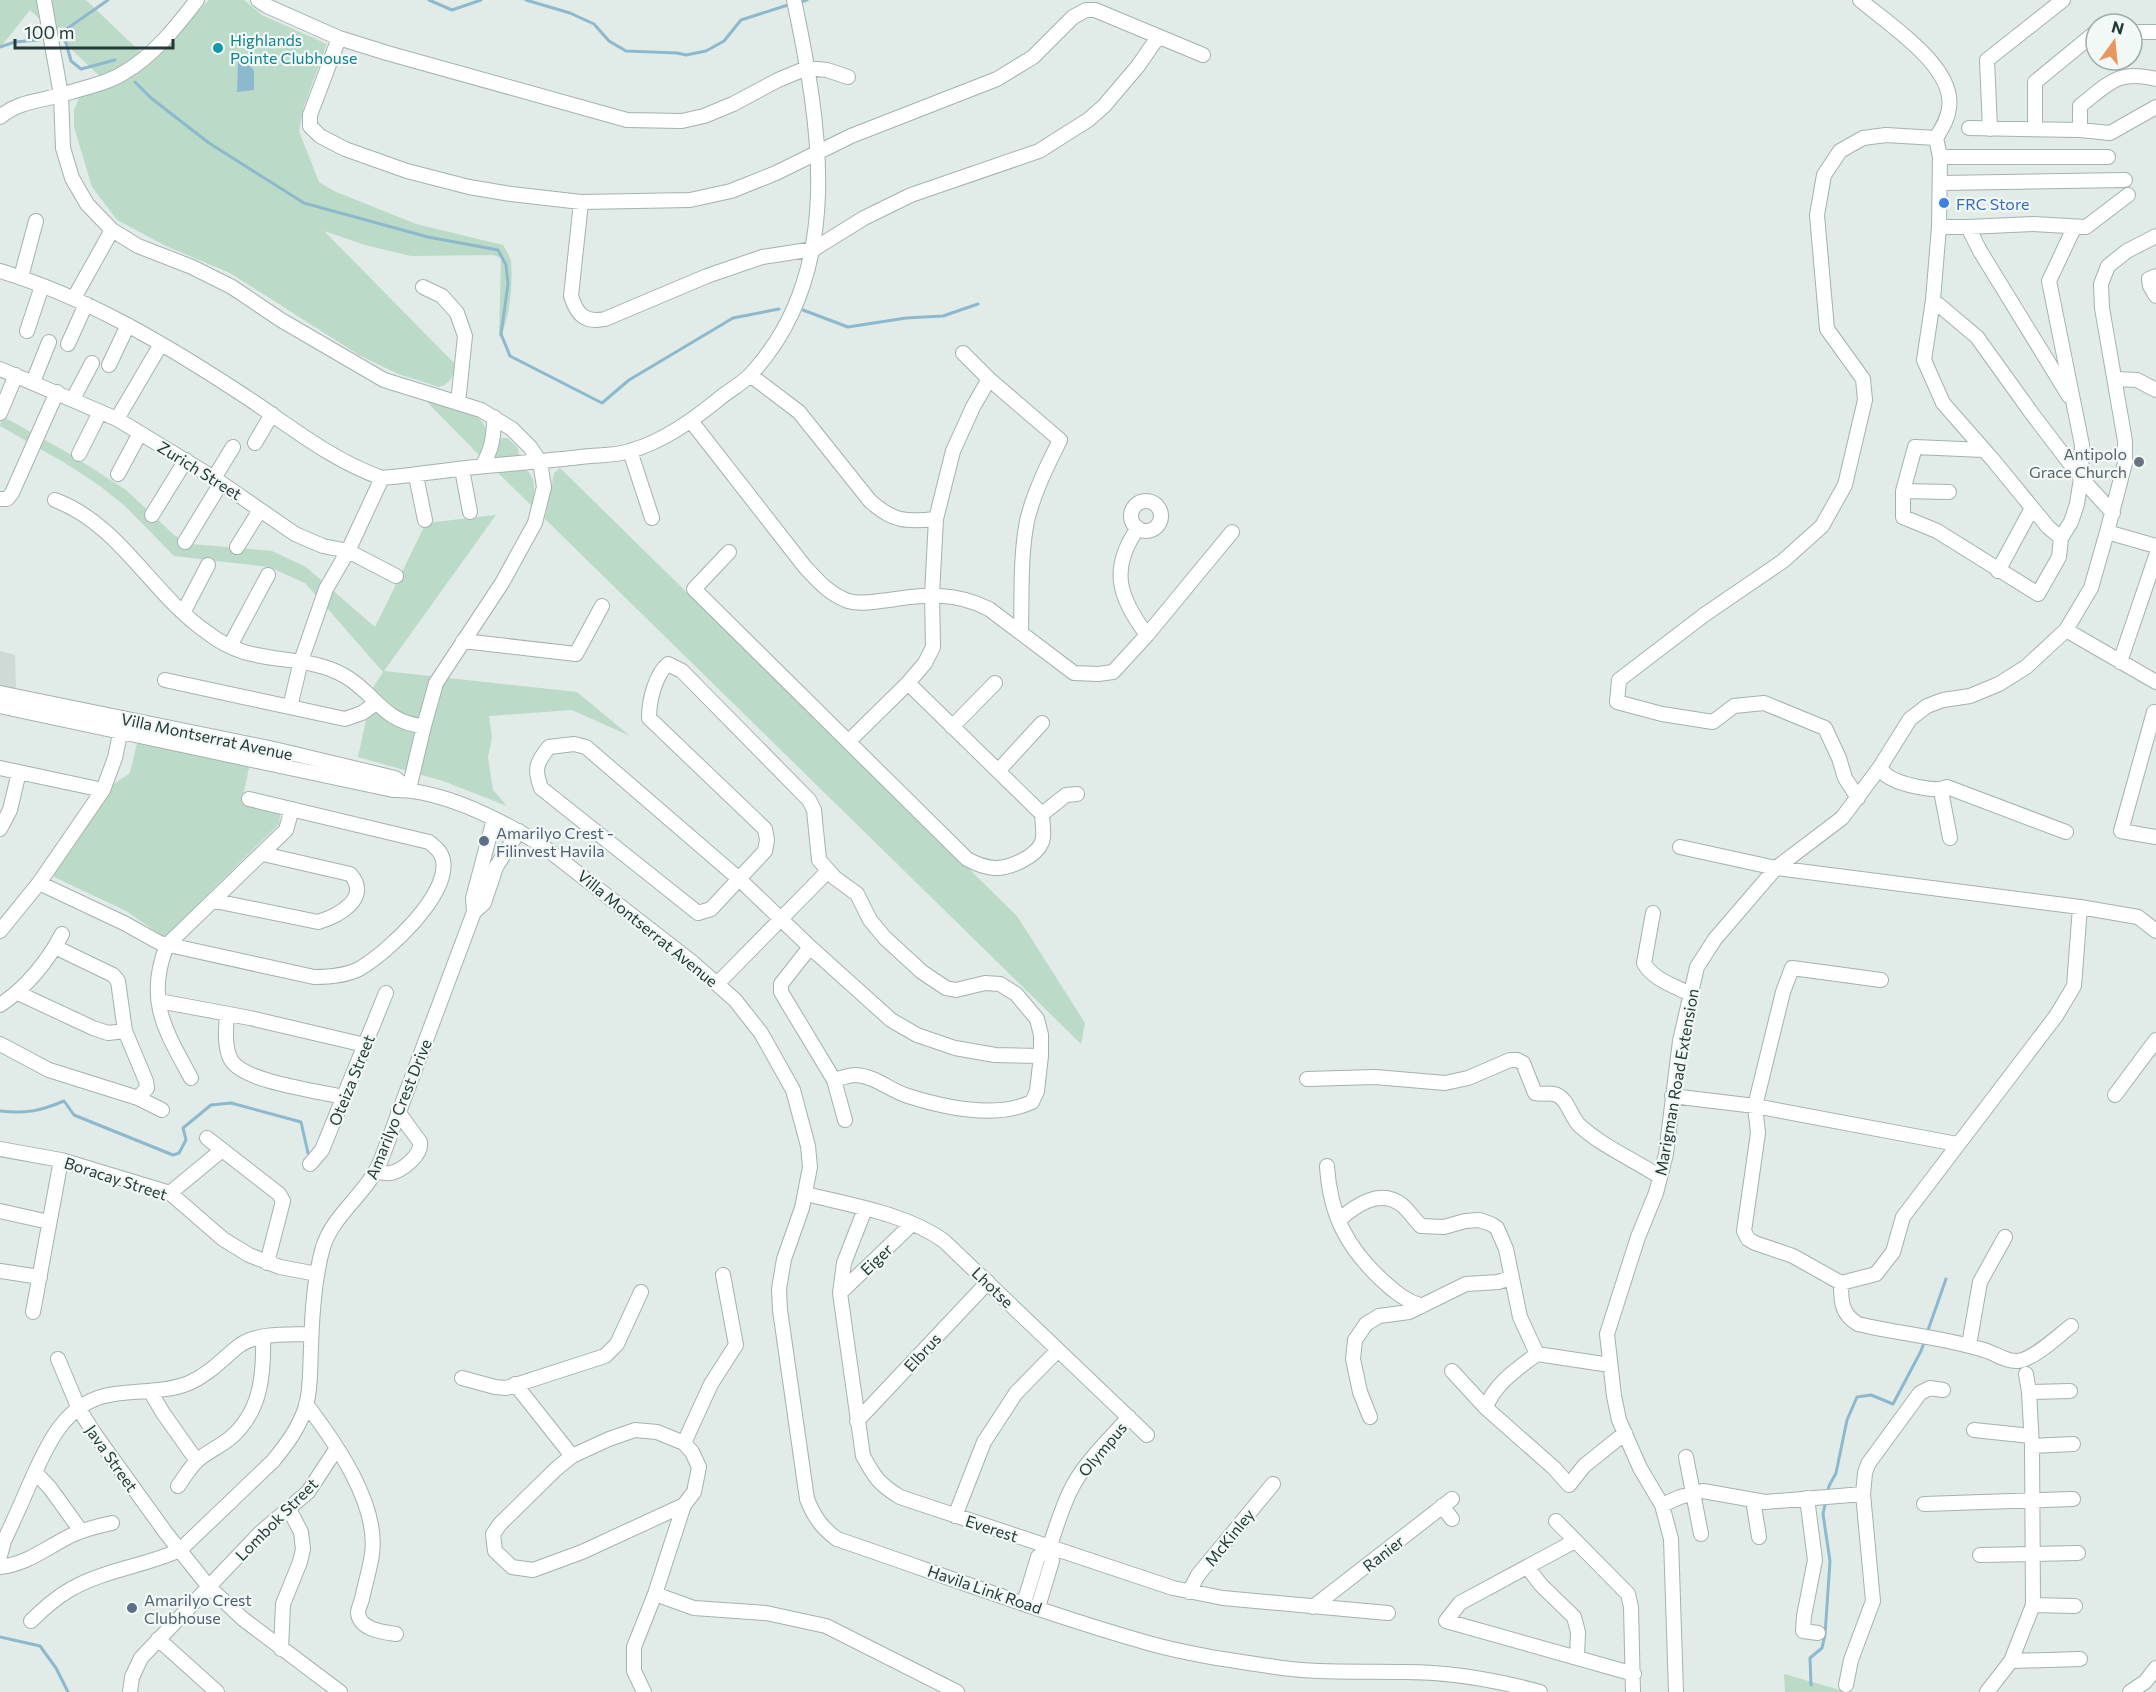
<svg xmlns="http://www.w3.org/2000/svg" width="2156" height="1692" font-family="Commissioner,sans-serif">
<style>
.built{fill:#cfdad7}
.green{fill:#bbdbc8}
.water{fill:#8cb9cd}
.lines{fill:none;stroke-linecap:round;stroke-linejoin:round}
.stream{stroke:#8cb9cd;stroke-width:3}
.minor-casing{stroke:#a4b2b0;stroke-width:16}
.minor{stroke:#fff;stroke-width:14}
.culture-dot{fill:#0f9aa8;stroke:#f1f8f5;stroke-width:2}
.shop-dot{fill:#3f7fe0;stroke:#f1f8f5;stroke-width:2}
.worship-dot{fill:#6b7280;stroke:#f1f8f5;stroke-width:2}
.service-dot{fill:#5c6f8a;stroke:#f1f8f5;stroke-width:2}
.labels{text-anchor:middle;dominant-baseline:central;stroke-width:4.5;stroke-linejoin:round;paint-order:stroke}
.culture-label{font-size:16px;fill:#0d838f;stroke:#f1f8f5;text-anchor:start}
.shop-label{font-size:16px;fill:#366cbe;stroke:#f1f8f5;text-anchor:start}
.worship-label{font-size:16px;fill:#5b616d;stroke:#f1f8f5;text-anchor:end}
.street-label{font-size:16px;fill:#233a38;stroke:#f1f8f5}
.service-label{font-size:16px;fill:#4e5e75;stroke:#f1f8f5;text-anchor:start}
</style>
<rect width="100%" height="100%" fill="#e1ebe8"/>
<path class="built" d="M0 651 15 655 16 689 0 686Z"/>
<path class="green" d="M0 0H86L150 61 209 0H244L262 15 327 44 304 106 299 131 319 182 334 191 416 224 503 245C506 250 510 256 511 262 513 280 510 324 499 337L501 258 493 255 411 256 365 245 324 231 456 365 451 379 445 385 439 387 398 374 359 355 230 273 166 246 117 220 92 187 74 127V110L80 96 110 86 30 10 0 48Z
M425 400C458 410 503 410 480 456Z
M2 416 70 454 126 490 174 535 191 544 272 551 306 567 375 627 426 523 496 515 384 671 577 692 630 736 572 710 489 716 492 738 488 757 493 790 507 806 443 781 358 757 367 715 394 710 371 691 383 672 305 583 269 567 174 556 125 506 100 486 65 463 0 426Z
M502 438H508L518 448 519 454 516 458 495 460C494 454 498 442 502 438Z
M560 468 1017 916 1085 1023 1081 1044 545 519 554 473Z
M525 469C538 479 534 493 533 507L496 471Z
M138 739 250 763 242 801 281 810 279 824 164 937 126 911 54 877 57 863 114 784 130 773Z
M1784 1674 1847 1692H1785Z"/>
<path class="water" d="M245 57 254 71V90L237 92 238 62Z"/>
<g class="lines">
<path class="stream" d="M429 0 452 10 481 0
M526 0 570 13 594 24 609 41 626 51 677 53 686 55 706 51 724 41 741 20 791 4
M797 3 807 0
M63 32 71 61 81 69 115 60
M58 35 108 0
M0 47 15 42 39 40
M135 82 151 98 209 143 304 203 428 237 498 250 506 265 508 284 501 334 510 356 602 403 629 380 733 318 779 309
M803 310 848 327 906 318 943 316 978 304
M0 1111C26 1114 40 1111 64 1101L74 1115 173 1155 179 1153 186 1140 183 1128 211 1105 231 1103 301 1122 308 1153
M1927 1333 1946 1279
M1827 1494 1829 1486 1836 1473 1847 1420 1857 1397 1871 1395 1893 1404 1921 1351 1925 1340
M0 1637 40 1646 56 1668 68 1692
M1811 1685 1810 1658 1822 1648 1825 1635 1830 1561 1823 1514 1826 1500"/>
<g class="minor-casing">
<path id="minor" d="M44 0 61 95 63 148 72 178 87 204 112 230 138 246 192 267 232 287 281 320 384 380 481 410 512 429 530 447 540 462 544 487 535 523 502 583 436 683 424 726 409 789
M258 0 267 6 339 38 387 53 627 120 682 121 704 116 733 104 778 80 807 68 827 70 848 77
M2132 32H2156
M339 38 310 115V126L320 136 345 149 407 171 469 187 511 194 581 202 690 200 731 191 776 173 851 136 997 79 1033 57 1073 17 1086 10H1095L1203 55
M0 117C18 101 42 101 64 94 84 88 108 83 125 72 154 55 177 26 197 0
M1969 128 2080 130 2110 133 2156 107
M1990 129 1987 60 2063 0
M2035 129V82L2096 32
M2080 130V106C2108 84 2118 69 2156 79
M1936 138 1940 157 1939 227 1933 300 1924 360 1943 403 1993 460 2048 527 2061 538
M1940 157H2108
M1941 183 2125 180
M581 202 571 296C577 315 585 323 605 319L707 276 762 257 814 249 864 218 911 195 1039 151 1088 120 1104 106 1138 66 1158 37
M1939 227H1968L1980 251 2069 396
M1968 227 2033 224 2086 227 2128 195
M0 271C85 297 162 342 237 391 284 421 328 459 382 478 417 475 451 469 486 466 520 463 555 460 590 456 603 455 618 455 630 451 664 441 693 420 720 398 730 390 743 383 752 373 846 270 820 124 794 0
M2156 276 2149 279 2150 286 2156 296
M21 277 36 221
M423 287 442 296 457 313 465 336 458 403
M74 298 112 230
M1933 300 1977 337 2030 411 2081 478 2113 513
M27 331 42 286
M68 344 86 304
M963 353 989 379 1060 440C1047 466 1034 492 1027 521 1020 557 1022 596 1021 632
M109 365 128 325
M0 369 117 419 214 478 295 534 323 546 348 551 396 576
M750 375 799 412 870 501C893 522 907 522 936 519
M2116 379 2137 380 2156 390
M33 382 49 342
M73 399 92 363
M0 413 16 375
M117 419 161 344
M691 421 805 567C818 581 829 594 848 601 861 605 876 601 889 600 924 594 957 592 989 609L1074 673 1098 674 1113 672 1147 635 1232 532
M255 443 272 414
M1984 450 1915 447 1903 491V517L1937 531 2038 594 2059 557 2061 538 2071 522 2077 504 2081 478 2082 445 2049 281 2074 228
M630 451 652 518
M79 454 100 412
M482 466C492 450 494 436 494 417
M462 469 470 512
M118 474 140 433
M416 476 425 520
M214 478 233 447
M1903 491 1949 492
M0 499H7L12 493 57 392
M55 500C121 525 151 594 208 633 218 641 232 648 244 652 278 662 314 658 345 676 375 693 383 723 424 726
M1131 516a15 15 0 1 1 30 0a15 15 0 1 1-30 0Z
M152 515 186 460
M1138 528C1109 569 1119 598 1147 635
M2107 532 2156 546
M185 542 221 483
M237 547 260 510
M729 552 694 589 967 859C976 864 984 867 994 868 1009 869 1036 857 1042 842 1045 834 1042 822 1042 814L908 683
M1998 571 2032 508
M183 613 208 565
M2066 630 2156 682
M463 641 576 654 602 606
M230 646 268 575
M2120 662 2156 556
M165 680 345 719 362 713 376 703
M0 693 274 749 395 778 409 789
M0 706 393 790C443 789 501 820 543 846L692 962 735 1000 761 1033 793 1090 808 1146 810 1167 802 1208 784 1259 779 1289 780 1310 807 1499C814 1517 822 1528 837 1539 940 1574 1043 1613 1148 1643 1187 1654 1229 1660 1269 1666 1314 1674 1359 1671 1405 1672 1450 1672 1496 1680 1540 1692
M290 707 301 661 326 589 348 551 382 478
M2156 713 2154 712 2121 831 2156 837
M952 727 995 683
M849 741 908 683 925 663 933 647 932 595 936 519 953 451 973 407 989 379
M1880 767C1882 770 1884 773 1886 775 1897 784 1936 793 1947 787L2066 832
M0 768 103 790
M998 771 1042 723
M1941 791 1950 838
M1858 798 1845 778 1839 758 1825 728 1764 703 1734 706 1713 722 1662 714 1617 702 1619 680 1704 615 1783 561 1822 526 1845 485 1865 400 1863 379 1827 329 1817 215 1824 175 1840 151 1863 138 1886 135 1936 138C1942 128 1948 119 1949 108 1956 67 1887 23 1860 0
M1042 814 1066 795 1077 794
M0 829 10 810 19 772
M1680 847 1776 868 2080 907 2138 917 2156 931
M39 883 124 923 160 943 314 977C330 977 345 976 359 969 387 953 450 895 443 860 441 851 435 847 429 842L249 799
M215 901 318 922C338 916 372 898 350 874L263 854
M474 912 484 903 496 867 519 831
M1653 913 1644 963C1652 979 1675 986 1690 994
M0 931 39 883 103 790 115 758 122 724
M55 947 113 975 118 981 125 1031 146 1081 147 1088 138 1098
M810 947 781 984V992L834 1080 845 1120
M1881 980 1792 968 1783 992 1755 1106 1758 1133 1744 1231 1748 1239 1755 1243 1793 1256 1841 1283 1876 1274 1893 1252 1903 1217 2056 1016 2074 986 2080 907
M718 983 828 871
M18 993 93 1028 108 1033 125 1031
M159 1001 250 1018 365 1045
M0 1005C26 988 48 961 62 934
M227 1014C226 1028 224 1047 231 1060 244 1082 318 1091 344 1097
M0 1044 49 1070 138 1098 162 1110
M191 1078C165 1030 145 1000 167 945L286 830 292 809
M1307 1079 1375 1077 1445 1083 1468 1078 1510 1060H1517L1523 1063 1535 1093C1542 1095 1551 1092 1557 1095 1568 1100 1571 1117 1579 1125 1603 1147 1633 1159 1660 1177
M834 1080C841 1078 849 1075 856 1075 875 1076 891 1091 908 1096 946 1108 995 1119 1032 1102L1037 1091 1041 1056V1035L1037 1019 1016 994 1000 984 985 983 956 990 946 988 922 972 885 938 870 920 857 894 835 878 819 860 814 810 809 800 682 671 668 664C655 675 649 701 649 718L765 829 767 840 765 851 711 909 698 913 541 788C534 769 536 763 549 747L574 744 586 747 738 878 810 947 891 1020 917 1035 955 1048 995 1055 1041 1056
M2115 1095 2156 1040
M1672 1096 1755 1106 1957 1144
M207 1138 279 1194 283 1201 267 1263
M0 1149 61 1160 170 1193 223 1239 249 1255 280 1267 317 1274
M310 1164 322 1150 386 993
M1327 1166C1330 1215 1347 1248 1383 1281 1395 1292 1406 1301 1422 1306
M376 1172C381 1172 387 1174 391 1173 403 1170 422 1155 420 1142L398 1112
M170 1193 222 1150
M806 1194C850 1205 907 1214 944 1241L1147 1435
M865 1209 844 1263 840 1293 863 1456C875 1478 879 1484 900 1497L1173 1588 1223 1598 1388 1613
M0 1211 49 1222
M1339 1220C1356 1205 1380 1188 1402 1205 1409 1211 1414 1219 1421 1226L1444 1227 1465 1221 1479 1220 1491 1224 1497 1228 1506 1249 1520 1317 1537 1354
M0 1271 40 1277
M1841 1283C1841 1301 1841 1314 1858 1324 1899 1334 1943 1337 1984 1350 1995 1353 2006 1362 2018 1361 2034 1359 2058 1336 2071 1326
M840 1293 912 1224
M33 1312 61 1160
M1969 1345 1980 1282 2005 1237
M58 1359 79 1409 94 1433 166 1533 209 1587 243 1619 340 1692
M1452 1371 1486 1408 1554 1468 1569 1485 1584 1466 1625 1433
M462 1378 495 1387 506 1388 605 1356 617 1344 641 1292
M515 1384 572 1456
M150 1391 163 1413 197 1461
M2029 1392 2070 1391
M306 1404C335 1442 379 1504 372 1554 370 1569 365 1584 362 1599 361 1603 358 1609 358 1613 360 1630 383 1632 396 1634
M1486 1408C1493 1385 1518 1368 1537 1354L1610 1365
M1370 1417 1360 1392 1353 1359 1355 1340 1366 1324 1379 1316 1409 1312 1466 1284 1498 1282 1511 1278
M857 1421 988 1282
M1974 1430 2031 1436
M684 1443 711 1384 736 1345 723 1275
M2032 1446 2073 1444
M1686 1457 1701 1534
M35 1472 50 1488 81 1531
M178 1486C184 1478 190 1467 198 1460 207 1452 219 1447 229 1439 261 1413 264 1375 263 1337
M1807 1498 1815 1560 1804 1616 1803 1631 1818 1633
M1753 1500 1759 1537
M1924 1504 2073 1499
M1662 1505 1680 1497 1703 1491 1765 1502 1863 1494
M1442 1506 1452 1519
M955 1516 984 1442 1016 1393 1058 1350
M1556 1521 1628 1594 1631 1607 1633 1692
M1575 1541 1460 1603 1446 1621 1634 1674
M1049 1548C1057 1526 1063 1502 1075 1482 1089 1458 1111 1438 1129 1417
M1980 1555 2078 1553
M0 1556 4 1541C13 1522 22 1502 30 1483 46 1448 62 1407 104 1396 132 1389 162 1394 189 1383 210 1374 223 1358 240 1345 260 1332 289 1335 311 1334
M0 1567C28 1564 47 1547 72 1535 85 1529 98 1526 112 1523
M1528 1568 1541 1585 1574 1617 1578 1632 1577 1657
M1189 1592 1198 1575 1273 1484
M655 1594 694 1608 766 1613 826 1626 957 1692
M1024 1603 1038 1557 1049 1548
M2033 1605 2075 1606
M1038 1607 1052 1561 1049 1548
M1313 1607 1452 1499
M31 1621C43 1609 55 1598 71 1589 104 1570 145 1566 180 1550L273 1461C287 1444 299 1428 306 1406 311 1388 310 1366 311 1347 312 1314 314 1279 323 1247 334 1213 367 1194 381 1160L474 912 473 898 494 819
M158 1639 217 1692
M281 1649 283 1604 300 1562 303 1549 301 1532 289 1509
M2011 1661 2080 1659
M1846 1685 1851 1660 1873 1601 1863 1494 1865 1473 1868 1464 1920 1393 1930 1388 1943 1390
M130 1692 132 1677 141 1658 260 1533 308 1492 337 1448
M644 1692 634 1671V1647L655 1594 684 1505 694 1492 699 1467 692 1452 684 1443 657 1432 635 1430 609 1439 572 1456 556 1469 500 1524 493 1534 495 1551 512 1567 533 1570 582 1552 684 1505
M1676 1692 1671 1539 1662 1505 1640 1468 1619 1420 1614 1396 1607 1334 1638 1237 1656 1193 1666 1154 1680 1041 1697 967 1715 939 1776 868 1842 818 1880 767 1910 719 1927 706 1943 700 1970 696 1999 684 2026 667 2066 630 2091 588 2107 532 2125 463V441L2102 308 2101 284 2108 266 2127 251 2156 236
M1987 1692 2011 1661 2033 1605 2032 1446 2029 1392 2026 1374
M2130 1692 2145 1682 2156 1668"/>
</g>
<use href="#minor" class="minor"/>
</g>
<circle class="culture-dot" cx="218" cy="48" r="6"/>
<circle class="shop-dot" cx="1944" cy="203" r="6"/>
<circle class="worship-dot" cx="2139" cy="462" r="6"/>
<g class="service-dot">
<circle cx="484" cy="841" r="6"/>
<circle cx="132" cy="1608" r="6"/>
</g>
<g class="labels">
<g class="culture-label">
<text x="230" y="39">Highlands<tspan x="230" dy="18">Pointe Clubhouse</tspan></text>
</g>
<g class="shop-label">
<text x="1956" y="203">FRC Store</text>
</g>
<g class="worship-label">
<text x="2127" y="453">Antipolo<tspan x="2127" dy="18">Grace Church</tspan></text>
</g>
<g class="street-label">
<text transform="translate(200 470) rotate(32)">Zurich Street</text>
<text transform="translate(207 736) rotate(12)">Villa Montserrat Avenue</text>
<text transform="translate(648 928) rotate(39)">Villa Montserrat Avenue</text>
<text transform="translate(351 1080) rotate(-68)">Oteiza Street</text>
<text transform="translate(1676 1082) rotate(-80)">Marigman Road Extension</text>
<text transform="translate(398 1109) rotate(-68)">Amarilyo Crest Drive</text>
<text transform="translate(116 1178) rotate(18)">Boracay Street</text>
<text transform="translate(876 1259) rotate(-44)">Eiger</text>
<text transform="translate(993 1287) rotate(44)">Lhotse</text>
<text transform="translate(922 1352) rotate(-47)">Elbrus</text>
<text transform="translate(1102 1449) rotate(-50)">Olympus</text>
<text transform="translate(112 1458) rotate(55)">Java Street</text>
<text transform="translate(276 1519) rotate(-45)">Lombok Street</text>
<text transform="translate(992 1528) rotate(18)">Everest</text>
<text transform="translate(1229 1537) rotate(-51)">McKinley</text>
<text transform="translate(1383 1553) rotate(-38)">Ranier</text>
<text transform="translate(985 1589) rotate(19)">Havila Link Road</text>
</g>
<g class="service-label">
<text x="496" y="832">Amarilyo Crest -<tspan x="496" dy="18">Filinvest Havila</tspan></text>
<text x="144" y="1599">Amarilyo Crest<tspan x="144" dy="18">Clubhouse</tspan></text>
</g>
</g>
<g transform="translate(2114 42) rotate(15)"><circle r="28" fill="#f1f8f5" stroke="#9faca9" stroke-width="1.5"/>
<path d="M0-4.5L10 22L0 15L-10 22Z" fill="#e99761"/>
<text y="-9" font-size="16" font-weight="bold" text-anchor="middle" fill="#233a38">N</text>
</g>
<path d="M15 39v9h158v-9" fill="none" stroke="#233a38" stroke-width="3"/>
<text x="24" y="39" font-size="18" fill="#233a38" stroke="#f1f8f5" stroke-width="4.5" paint-order="stroke">100 m</text>
</svg>
